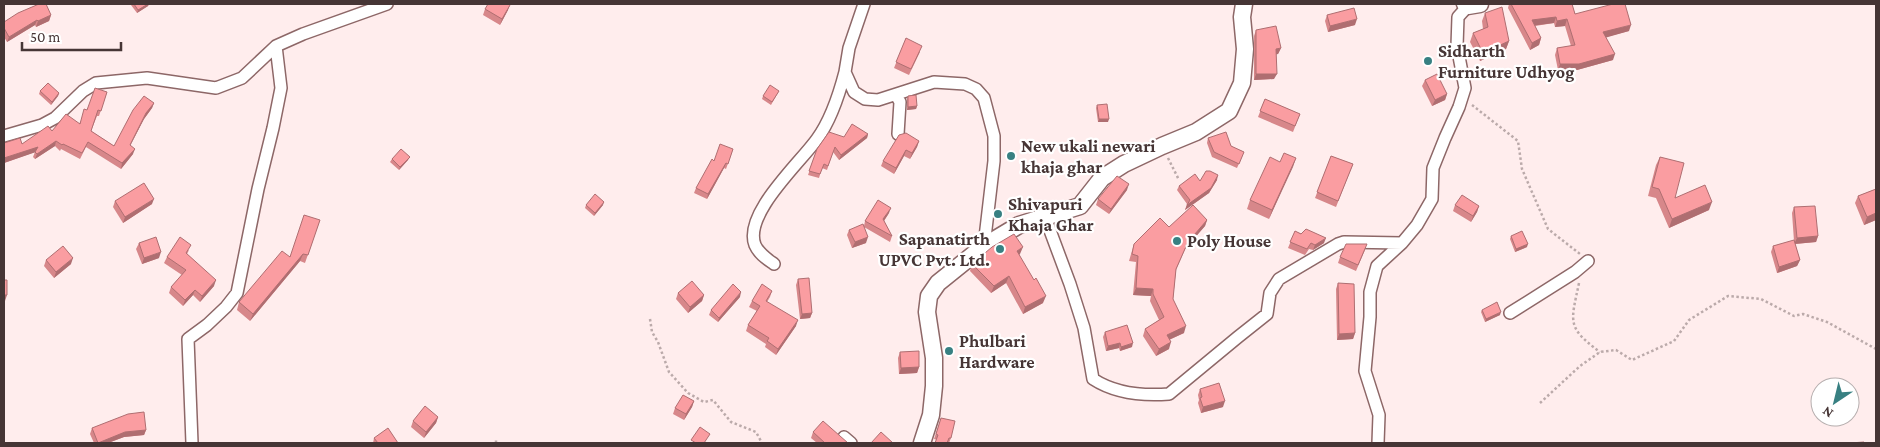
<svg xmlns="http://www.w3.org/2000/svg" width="1880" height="447" font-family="'Crimson Pro',serif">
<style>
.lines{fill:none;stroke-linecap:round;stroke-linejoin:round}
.street-casing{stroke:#8d6767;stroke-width:14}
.secondary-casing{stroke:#8d6767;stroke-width:19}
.path{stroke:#baa;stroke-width:2.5;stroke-dasharray:2.5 2.5;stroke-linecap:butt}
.street{stroke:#fff;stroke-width:11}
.secondary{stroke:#fff;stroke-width:16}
.wall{fill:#d7878a}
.shaded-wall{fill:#af6e71}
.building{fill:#fa9da1;stroke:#af6e71}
.poi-dot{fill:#388082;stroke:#fff;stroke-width:2}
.labels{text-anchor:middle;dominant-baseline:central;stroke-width:4.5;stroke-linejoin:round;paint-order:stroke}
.poi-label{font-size:18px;font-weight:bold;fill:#463535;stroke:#fff;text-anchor:start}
</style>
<rect width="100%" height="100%" fill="#ffeded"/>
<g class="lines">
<g class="street-casing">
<path id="street" d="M864 4 849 48 845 72 854 92 865 99 878 100 934 82 965 84 976 89 984 98 994 136V161L984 246
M896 95 900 102 898 134
M4 136 42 125 55 118 83 91 96 83 147 78 216 88 242 78 276 46 303 34 387 4
M1045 217 1070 284 1084 328 1093 379C1116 394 1143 396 1169 394L1238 337 1267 314 1270 293 1279 279 1338 244 1344 242 1402 243
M774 264C767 259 759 254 755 245 743 214 800 163 817 139 831 120 839 95 845 72
M1510 313 1575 272 1588 261
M844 437 851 443
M192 443 188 339 207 325 226 307 237 293 258 189 273 128 281 88 276 46
M1378 443 1379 415 1365 371 1370 317V292L1377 266 1402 243 1417 225 1432 199 1433 168 1445 138 1459 107 1465 88 1457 46 1458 17 1468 6"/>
</g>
<g class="secondary-casing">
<path id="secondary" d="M1465 4 1468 6 1480 4
M922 443 931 415 934 386V358L927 312 929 296 938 283 984 246 1019 225 1080 206 1102 178 1124 164 1162 146 1196 132 1229 111 1242 83 1245 49 1242 17 1244 4"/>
</g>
<path class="path" d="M1472 105 1518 141 1522 169 1548 229 1580 254
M1168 158 1179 180
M1579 283C1571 322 1566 327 1600 352
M650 319 652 332 658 342 669 372 688 393 704 402 713 400 731 422 756 432 762 443
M1540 403 1580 366 1600 352 1616 350 1632 360 1674 341 1689 320 1728 296 1761 299 1794 316 1803 314 1827 322 1876 349
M496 443V438"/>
<use href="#street" class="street"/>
<use href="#secondary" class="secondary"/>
</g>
<path class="wall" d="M132 4H149L148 6 137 13 131 5Z
M1509 4H1572L1575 14 1629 31 1606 37 1613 60 1577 70H1558L1555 55 1557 48 1571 46 1565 26 1555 27 1554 23 1535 26 1541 38 1539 45 1530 50 1508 8Z
M485 9 508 10 500 25 483 15Z
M1485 13 1509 41 1506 49 1480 61 1470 42 1473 33 1483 29 1482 21Z
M51 15 49 21 36 27 35 25 7 42 4 37V22Z
M1327 15 1355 25 1328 32 1325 21Z
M1256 30 1281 48 1278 54H1276L1274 79 1254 80V36Z
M906 38 920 52 909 75 894 68Z
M1425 80 1447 94 1445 100 1432 106 1422 86Z
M40 91 59 93 58 96 51 105 39 94Z
M779 91 771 105 762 99 763 96Z
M107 92 99 116H97L91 131 114 146 154 103 152 108 144 119 130 145 133 154 121 169 86 147 80 159 61 149 60 151 55 146 35 159 33 157 35 152 4 163V143L22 144 52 131 79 124 87 110Z
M908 96 917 106 916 109 907 110V99Z
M1265 99 1300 114 1293 132 1258 117Z
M1097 105 1108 122H1098L1096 108Z
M868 134 867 138 839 160 833 152 827 170 822 168 819 178 808 175 817 149 844 137Z
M1208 138 1231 146 1244 152 1237 168 1212 157 1207 143Z
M919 141 917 147 910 159 904 156 894 174 881 166 883 161Z
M733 149 726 169 724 168 707 199 694 193 696 188 714 161Z
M1331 156 1353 164 1336 207 1315 198Z
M1660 157 1675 198 1709 210 1669 228 1656 198 1648 196 1656 165Z
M1296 158 1269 219 1247 209 1250 200 1280 162Z
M392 159 408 160 399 170 390 162Z
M1217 180 1209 193 1185 210 1187 204 1177 190 1179 186 1200 181Z
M1876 189V220L1864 225 1855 203 1858 196Z
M1127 190 1109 214 1096 205 1098 199Z
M115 201 152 204 123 223 113 207Z
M586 205H603L594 216 585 208Z
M1455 205 1479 206 1477 212 1471 222 1453 211Z
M1794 207 1818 236 1816 242 1795 244 1800 260 1797 266 1777 273 1771 252 1773 246 1794 241 1792 213Z
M889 213 884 221 892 236 890 242 864 227 866 243 852 248 847 235 849 230 864 226 865 221Z
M320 220 305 263 300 261 250 321 237 310 239 302 289 257Z
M1207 220 1205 226 1185 249 1176 270 1173 299 1184 333 1169 340V349L1156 356 1143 336 1145 329 1159 320 1150 301 1151 296 1133 295 1136 262 1129 261 1134 244 1169 227Z
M1295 231 1324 243 1313 250 1309 249 1305 255 1288 248Z
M1511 236 1527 247 1515 252 1510 239Z
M139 243 159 258 142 264 136 249Z
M189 250 187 254 214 286 200 302 193 295 183 306 169 293 171 287 182 275 164 263 167 257Z
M1365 250 1356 271 1338 263 1340 257Z
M1020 254 1019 255 1043 303 1023 314 1006 283 991 293 970 271 972 264Z
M46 260 71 264 54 278 44 266Z
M798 279 812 313 810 318 800 319 796 285Z
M1338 283 1355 333 1353 339 1337 340 1336 289Z
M772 291 770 297 767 302 796 326 776 355 765 347 766 344 746 331 748 325 757 311 749 307 752 301Z
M678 293 704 295 702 301 688 313 676 299Z
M740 297 718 322 709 315 711 310Z
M1482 310 1500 315 1485 322 1481 312Z
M1105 332 1132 347 1120 351 1119 348 1106 351 1103 337Z
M900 352 919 367 917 373 899 374 898 358Z
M1200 389 1223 407 1201 413 1198 403 1199 400 1198 395Z
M694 401 692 407 684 420 673 414 675 408Z
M438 417 436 423 424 438 411 427 413 421Z
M941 418 951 438 949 443 934 439Z
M92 428 146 430 144 435 124 437 108 443H94L90 434Z
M813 432 848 443H817L811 438Z
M374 438 398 443H373Z"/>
<path class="shaded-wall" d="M148 4H149L148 6 137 13 138 10Z
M510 5 508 10 500 25 502 19Z
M51 15 49 21 36 27 38 21Z
M1556 17 1554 23 1530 26 1532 20Z
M1357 19 1355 25 1328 32 1330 26Z
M1567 19 1565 26 1555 27 1557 21Z
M37 20 35 25 7 42 9 37Z
M1631 25 1629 31 1601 39 1603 32Z
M1541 38 1539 45 1530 50 1532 43Z
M1509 41 1506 49 1480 61 1483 53Z
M1281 48 1278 54 1274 55 1276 49Z
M1615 54 1613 60 1577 70H1558L1560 64Z
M1256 74H1277L1274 79 1254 80Z
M59 93 58 96 51 105 52 102Z
M1447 94 1445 100 1432 106 1435 100Z
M154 103 152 108 144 119 128 150 130 145 146 113Z
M917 106 916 109 907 110 908 107Z
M1099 119H1109L1108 122H1098Z
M868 134 867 138 839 160 841 155Z
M56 141 55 146 35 159 37 154Z
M919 141 917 147 910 159 912 153Z
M38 147 36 152 4 163V158Z
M135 149 133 154 121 169 122 163Z
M906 150 904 156 894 174 896 168Z
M410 157 408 160 399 170 400 167Z
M1296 158 1293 167 1269 219 1272 210Z
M726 163 724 168 707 199 708 194Z
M1218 175 1217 180 1209 193 1185 210 1187 205Z
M1129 184 1127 190 1109 214 1111 209Z
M154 199 152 204 123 223 125 217Z
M604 202 603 205 594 216 595 213Z
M1712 202 1709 210 1669 228 1672 219Z
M1479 206 1477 212 1471 222 1473 216Z
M891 208 889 213 881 225 883 219Z
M1876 213V220L1864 225 1867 217Z
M1207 220 1205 226 1185 249 1174 276 1188 242Z
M1818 236 1816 242 1794 244 1797 238Z
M868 237 866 243 852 248 855 242Z
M1326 238 1324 243 1313 250 1315 245Z
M1528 244 1527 247 1515 252 1516 249Z
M1023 247 1020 254 1014 258 1017 251Z
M161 252 159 258 142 264 144 258Z
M303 254 300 261 250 321 253 314Z
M73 258 71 264 54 278 56 272Z
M1800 260 1797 266 1777 273 1779 267Z
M1009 276 1006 283 991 293 994 286Z
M216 280 214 286 200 302 202 296Z
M1136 288 1153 289 1151 296 1133 295Z
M195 290 193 295 183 306 185 300Z
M741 292 740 297 718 322 719 318Z
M4 295H7L5 301H4Z
M704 295 702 301 688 313 690 307Z
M1046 296 1043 303 1023 314 1025 307Z
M1501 312 1500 315 1485 322 1486 319Z
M812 313 810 318 800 319 802 314Z
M798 320 796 326 776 355 778 349Z
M1186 326 1184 333 1164 342 1167 335Z
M1355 333 1353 339 1337 340 1339 334Z
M1171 342 1169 349 1156 356 1159 349Z
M1120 343 1119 348 1106 351 1108 346Z
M1133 343 1132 347 1120 351 1121 347Z
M919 367 917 373 899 374 901 368Z
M694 401 692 407 684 420 686 414Z
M1225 401 1223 407 1201 413 1203 407Z
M438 417 436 423 424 438 426 432Z
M146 430 144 435 124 437 108 443H98L125 432Z"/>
<path class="building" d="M39 4H46L51 15 38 21 37 20 9 37 4 28V22L18 13Z
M134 4H148L138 10Z
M488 4H509L510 5 502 19 485 9Z
M1511 4H1572L1575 14 1613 4H1625L1631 25 1603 32 1615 54 1579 64H1560L1557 48 1575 45 1567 19 1557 21 1556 17 1532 20 1541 38 1532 43Z
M1502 7 1509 41 1483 53 1473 33 1488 27 1485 13Z
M1354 8 1357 19 1330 26 1327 15Z
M1276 26 1281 48 1276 49 1277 74H1256V30Z
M906 38 922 46 911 69 896 62Z
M1437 74 1447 94 1435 100 1425 80Z
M48 83 59 93 52 102 40 91Z
M770 85 779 91 772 102 763 96Z
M95 88 107 92 101 111 98 110 91 131 114 146 133 110 144 96 154 103 146 113 130 145 135 149 122 163 88 142 82 153 63 144 62 145 56 141 37 154 35 152 38 147 4 158V143L20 138 22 144 48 126 52 131 66 114 80 124 84 109 87 110Z
M916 95 917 106 908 107V96Z
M1265 99 1300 114 1295 126 1260 111Z
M1107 104 1109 119H1099L1097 105Z
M852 124 868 134 841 155 835 147 828 166 824 164 820 174 809 171 817 149 829 132 844 137Z
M1226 132 1231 146 1244 152 1239 164 1214 152 1208 138Z
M906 133 919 141 912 153 906 150 896 168 883 161 899 135Z
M720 144 733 149 728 164 726 163 708 194 696 188 712 159 714 161Z
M401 149 410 157 400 167 392 159Z
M1284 153 1296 158 1272 210 1250 200 1270 157 1280 162Z
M1331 156 1353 164 1338 201 1317 192Z
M1660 157 1684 163 1675 198 1705 185 1712 202 1672 219 1659 189 1652 187Z
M1206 171H1210L1218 175 1211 188 1187 205 1190 200 1179 186 1195 174 1200 181Z
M1117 176 1129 184 1111 209 1098 199Z
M144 183 154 199 125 217 115 201Z
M1876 189V213L1867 217 1858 196Z
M595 194 604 202 595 213 586 205Z
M1462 195 1479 206 1473 216 1455 205Z
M878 200 891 208 883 219 892 236 865 221Z
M1193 205 1207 220 1188 242 1176 269 1173 299 1186 326 1167 335 1171 342 1159 349 1145 329 1164 317 1153 294V289L1136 288 1138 256 1132 254 1134 244 1160 218 1169 227Z
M1815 206 1818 236 1797 238 1794 207Z
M304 215 320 220 308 255 303 254 253 314 239 302 282 251 290 257Z
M863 224 868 237 855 242 849 230Z
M1306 229 1326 238 1315 245 1311 243 1307 249 1290 242 1295 231 1301 234Z
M1522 231 1528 244 1516 249 1511 236Z
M1014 234 1023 247 1017 251 1034 280 1036 278 1046 296 1025 307 1009 276 994 286 972 264 992 247Z
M156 237 161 252 144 258 139 243Z
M180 237 191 245 186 253 216 280 202 296 195 290 185 300 171 287 186 270 167 257Z
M1794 240 1800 260 1779 267 1773 246Z
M1346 244H1367L1358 265 1340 257Z
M63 246 73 258 56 272 46 260Z
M809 278 812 313 802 314 798 279Z
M4 280H7V295H4Z
M692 281 704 295 690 307 678 293Z
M1338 283 1354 284 1355 333 1339 334Z
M733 284 741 292 719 318 711 310Z
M762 284 772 291 766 301 798 320 778 349 767 341 769 338 748 325 760 306 752 301Z
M1497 302 1501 312 1486 319 1482 310Z
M1127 325 1133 343 1121 347 1120 343 1108 346 1105 332Z
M919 351V367L901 368 900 352Z
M1219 383 1225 401 1203 407 1200 398 1202 397 1200 389Z
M683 395 694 401 686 414 675 408Z
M425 406 438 417 426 432 413 421Z
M144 412 146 430 125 432 98 443 92 428 128 414Z
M941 418 955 421 951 438H949L947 443H935L938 435 936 434Z
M823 421 848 443H825L813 432Z
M700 427 710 434 704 443H696L691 440Z
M388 428 398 443H378L374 438Z
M881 432 893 443H871Z
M1864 442V443H1850Z"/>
<g class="poi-dot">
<circle cx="1428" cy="61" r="5"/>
<circle cx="1011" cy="156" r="5"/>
<circle cx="998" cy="214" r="5"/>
<circle cx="1177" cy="241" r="5"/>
<circle cx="1000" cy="249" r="5"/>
<circle cx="949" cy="351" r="5"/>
</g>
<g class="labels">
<g class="poi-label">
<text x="1438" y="51">Sidharth<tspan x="1438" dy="21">Furniture Udhyog</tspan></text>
<text x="1021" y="146">New ukali newari<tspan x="1021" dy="21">khaja ghar</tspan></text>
<text x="1008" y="204">Shivapuri<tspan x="1008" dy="21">Khaja Ghar</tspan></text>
<text x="990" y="239" text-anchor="end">Sapanatirth<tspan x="990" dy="21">UPVC Pvt. Ltd.</tspan></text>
<text x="1187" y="241">Poly House</text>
<text x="959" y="341">Phulbari<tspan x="959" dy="21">Hardware</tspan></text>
</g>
</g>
<rect width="1880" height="447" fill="none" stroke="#463535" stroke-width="10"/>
<g transform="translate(1835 402) rotate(215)"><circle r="24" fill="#ffffff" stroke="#b5aeae"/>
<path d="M0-4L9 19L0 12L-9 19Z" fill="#388082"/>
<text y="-8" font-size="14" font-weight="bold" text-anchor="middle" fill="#463535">N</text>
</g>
<path d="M22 42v8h99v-8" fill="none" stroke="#463535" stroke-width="2.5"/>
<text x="30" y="42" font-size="15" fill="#463535" stroke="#ffffff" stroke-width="4" paint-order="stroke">50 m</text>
</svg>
